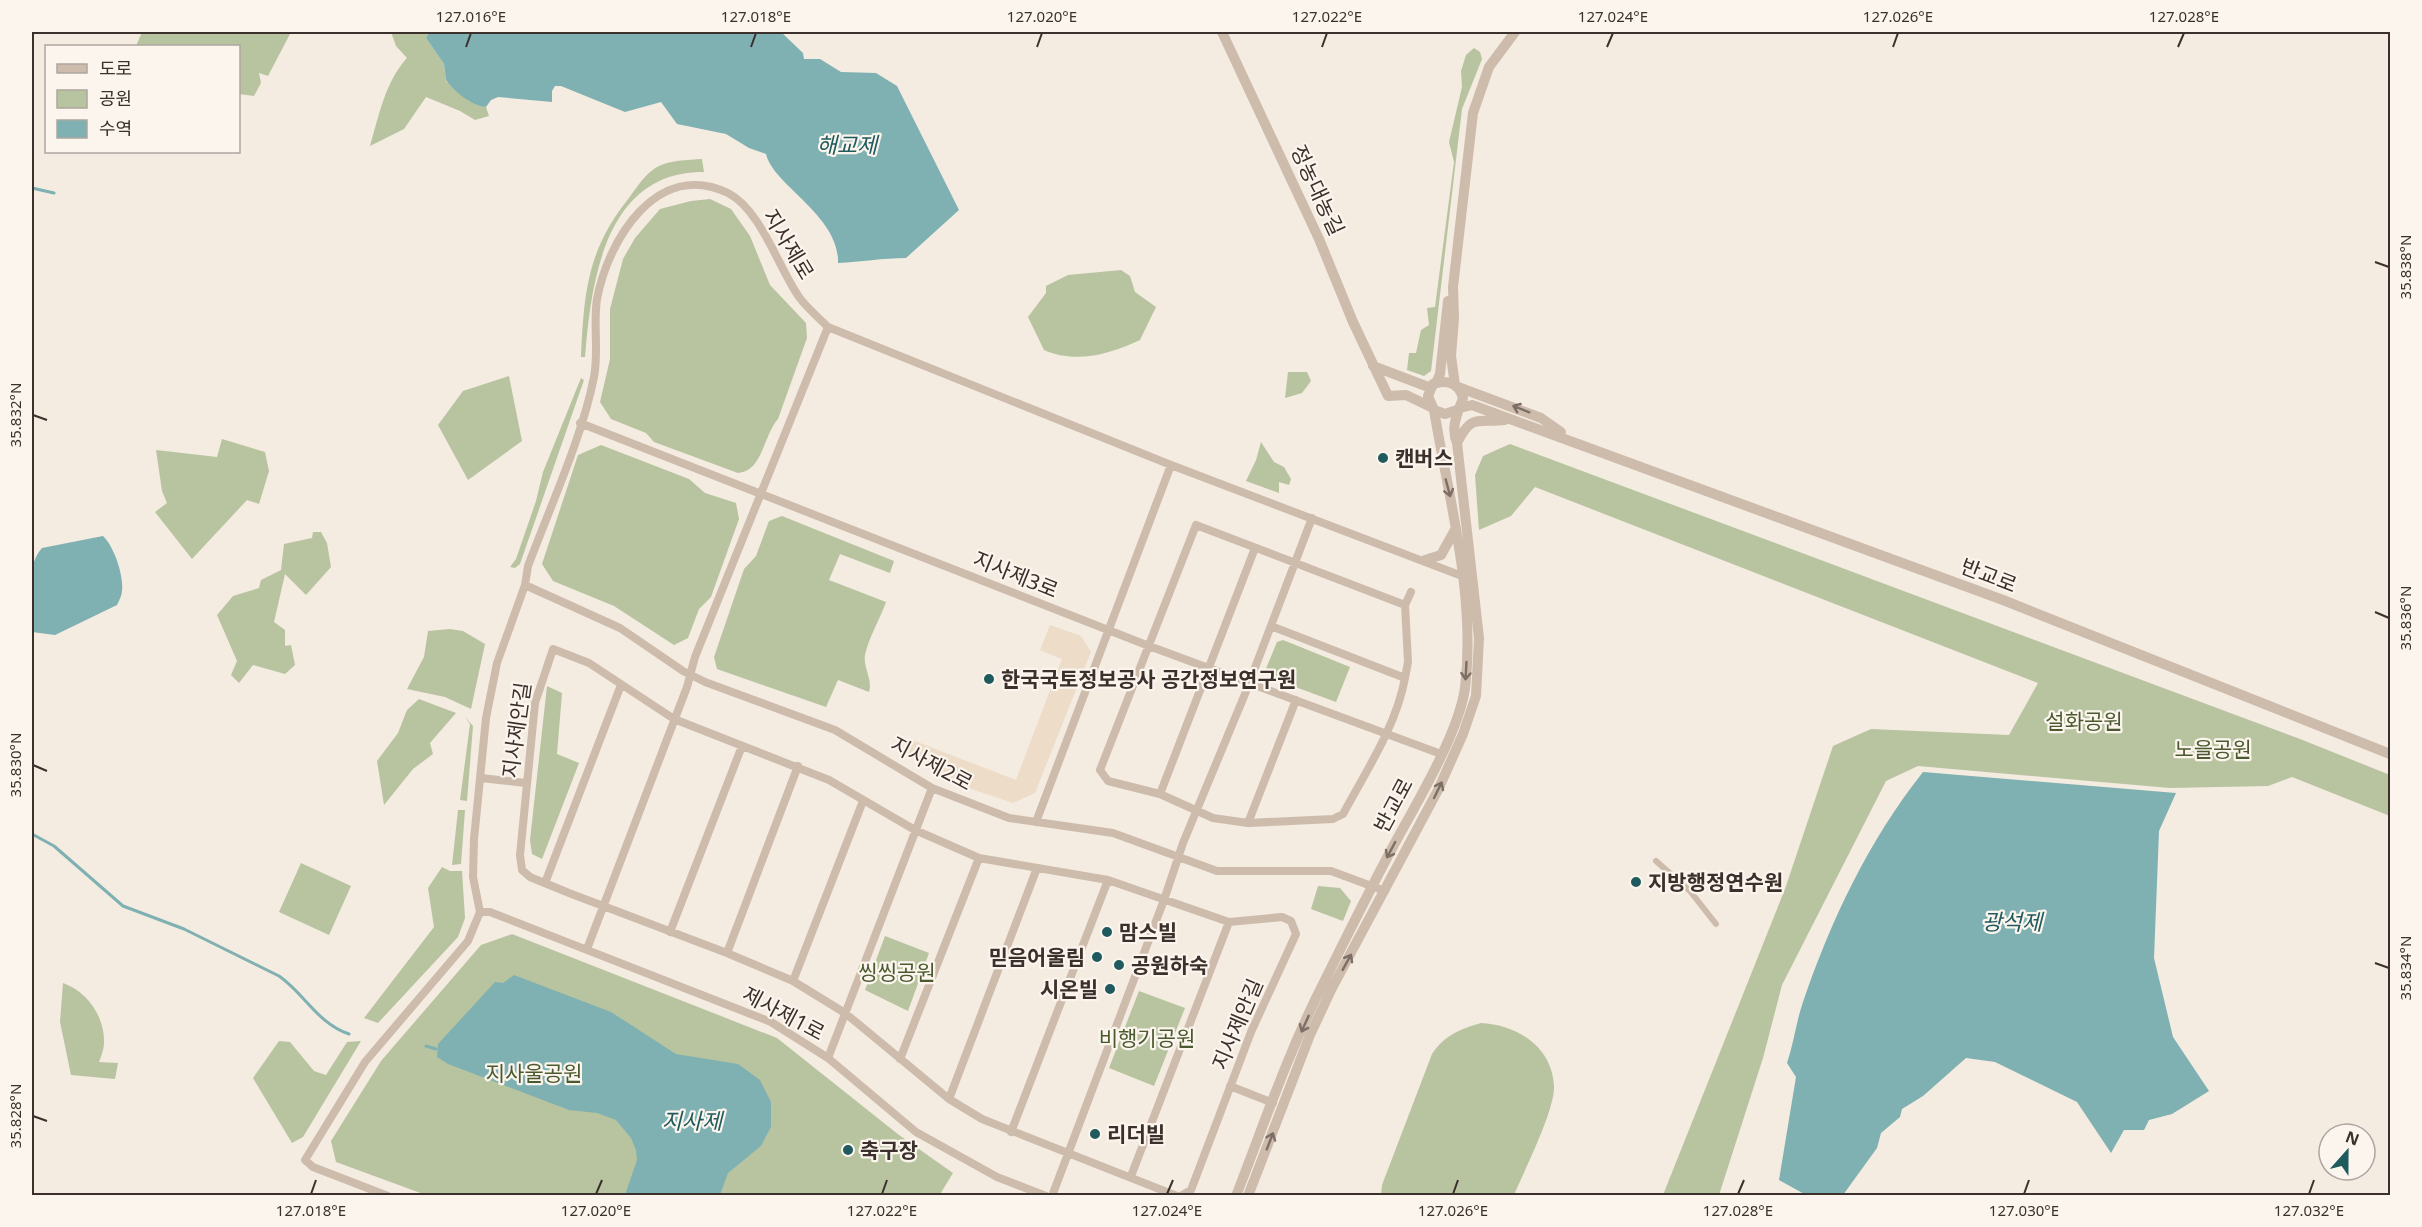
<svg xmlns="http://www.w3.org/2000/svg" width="2422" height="1227" font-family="'Noto Sans','Noto Sans KR',sans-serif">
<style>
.green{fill:#b8c4a0}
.plaza{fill:#ecdcc8}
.water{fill:#7fb0b2}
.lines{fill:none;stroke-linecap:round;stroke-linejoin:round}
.stream{stroke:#7fb0b2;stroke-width:3}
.pedestrian{stroke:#cdbbac;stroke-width:6}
.minor{stroke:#cdbbac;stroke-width:8}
.tertiary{stroke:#cdbbac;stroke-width:10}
.oneway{stroke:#7d6f65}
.ticks{fill:none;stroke:#3b302b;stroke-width:2}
.poi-dot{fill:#1f5a5e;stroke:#fbf5ee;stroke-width:2}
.labels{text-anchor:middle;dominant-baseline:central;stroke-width:4.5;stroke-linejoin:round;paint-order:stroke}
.street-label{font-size:21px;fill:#3b302b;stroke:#fbf5ee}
.poi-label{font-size:21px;font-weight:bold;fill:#3b302b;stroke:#fbf5ee;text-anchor:start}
.park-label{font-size:21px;fill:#4a5a2e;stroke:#fbf5ee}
.water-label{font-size:22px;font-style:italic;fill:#1f5a5e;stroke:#fbf5ee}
.neatline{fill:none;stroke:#3b302b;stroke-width:2}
.ticks-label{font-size:15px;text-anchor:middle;fill:#3b302b}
</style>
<rect width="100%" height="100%" fill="#f4ebe1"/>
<path class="green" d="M142 32H291L268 76 259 73 261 83 254 96 239 94 238 46H136Z
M391 32H429L426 38 444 64 446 81 469 101 486 107 489 116 475 120 460 111 426 97 404 129 370 146C379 116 385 82 407 58L396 46Z
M1474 48 1480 52 1482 59 1462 109 1431 371 1424 376 1407 370 1409 353H1416L1421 330 1429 325 1427 308 1435 307 1454 162 1449 142 1462 87 1461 71 1466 55Z
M702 159 704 172C605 171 591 282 585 357H581C584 293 587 250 629 198 637 187 645 174 657 167 669 160 688 160 702 159Z
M710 199 731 209 750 236 770 285 806 323 807 338 778 419C763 436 763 471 738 473L654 442 646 433 611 419 600 402 610 359V309L623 259 635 238 660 209 691 201Z
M1121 270 1130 276 1135 292 1156 307 1140 340C1111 354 1075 364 1044 350L1028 317 1046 293V286L1068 275Z
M1288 372H1307L1311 381 1302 393 1285 398Z
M509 376 522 441 468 480 438 425 463 391Z
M581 378 584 380 520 564 515 568 510 567 516 559 536 501 543 472Z
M222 439 265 452 269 471 259 504 247 500 192 559 155 512 167 503 162 491 156 450 217 457Z
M1261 442 1274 462 1284 467 1291 479 1289 485 1279 482V493L1246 481 1256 460Z
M1510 444 2300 739 2390 775V816L2292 777 2268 786 2170 788 1918 766 1886 781 1782 985 1763 1058 1719 1195H1663L1785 889 1833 746 1871 729 2009 735 2038 683 1535 487 1511 516 1479 530 1475 475 1483 456Z
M601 445 689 479 705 493 736 503 739 519 711 597 699 609 688 638 674 645 614 606 553 581 542 564 578 455Z
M782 516 894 561 890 573 840 554 829 580 886 602C880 619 869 637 865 655 863 668 873 680 869 692L838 680 826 707 717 669 714 657 744 569 756 556 769 521Z
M313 532H321L327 543 331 567 306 595 285 574 274 622 285 630V646L291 645 295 665 285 674 253 665 239 683 231 675 237 661 217 615 233 596 259 588 261 580 281 570 284 544 312 538Z
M450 629 463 631 485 644 471 709 445 697 407 689 424 657 428 631Z
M1283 640 1350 667 1336 702 1271 678 1265 671 1277 642Z
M547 686 562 693 557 754 579 763 542 859 532 854 530 840Z
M419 699 456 713 430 743 433 754 413 769 384 805 377 761 398 733 407 710Z
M465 717 473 726 467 801 460 800 470 724Z
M458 810H465L461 864 452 865Z
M301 863 351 886 329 935 279 912Z
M442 867 450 871H462L465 918 458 937 378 1023 364 1018 434 927 428 888Z
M1318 886 1340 888 1351 901 1343 921 1311 909Z
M512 934 777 1038 899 1135 953 1173 939 1196 426 1195 336 1162 331 1141 381 1061 481 945Z
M885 936 929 953 908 1011 865 990Z
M63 983C87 991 105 1017 104 1043 104 1049 101 1057 99 1062L118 1063 115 1079 71 1075 60 1022Z
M1139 991 1185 1008 1154 1086 1109 1068Z
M1481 1023C1517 1025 1552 1046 1554 1086 1555 1110 1524 1171 1514 1195H1381L1382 1185 1432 1054C1445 1035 1460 1029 1481 1023Z
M279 1041 290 1042 314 1071 326 1075 347 1042 361 1041 303 1137 292 1143 253 1078Z"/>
<path class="plaza" d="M1050 625 1081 636 1091 652 1035 793 1013 803 954 783 903 753 907 744 912 740 1016 780 1062 659 1040 650Z"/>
<path class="water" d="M429 32H781L803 53 804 59H820L841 72 876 73 897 86 959 210 906 258C882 258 861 262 838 263 840 216 773 185 766 154L749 148 726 134 677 124 661 102 625 112 561 86H555L552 91V102L498 97 491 100 486 107C470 105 455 92 446 80L444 64 426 38Z
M103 536C114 546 124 576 122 591 122 595 119 601 117 605L55 635 32 632C31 606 24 568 42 548Z
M1923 772 2176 793 2159 831 2154 958 2173 1037 2209 1091 2172 1114 2149 1120 2144 1130H2124L2111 1153 2077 1102 1995 1062 1966 1058 1923 1096 1902 1109 1900 1117 1881 1133 1877 1148 1843 1195H1806L1779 1180 1796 1077 1787 1063C1794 1043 1796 1022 1803 1002 1831 920 1869 840 1923 772Z
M514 975 611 1012 676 1054 738 1064 760 1080 771 1102V1127L761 1146 728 1173 720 1195H625L637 1160 636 1150 631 1138 616 1120 597 1113 569 1110 448 1064 437 1057 438 1044 495 982 503 983Z"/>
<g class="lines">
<path class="stream" d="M32 188 54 193
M32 834 54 846 123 906 184 929 279 976C304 993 318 1024 349 1034
M426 1046 436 1049"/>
<path class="pedestrian" d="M1656 861 1690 891 1716 924"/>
<path class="minor" d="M580 423 1149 646 1441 754
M525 585 620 628 683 671 705 682 835 730 932 788 1009 818 1113 833 1217 871H1331L1385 891
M1271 626 1405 678C1396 727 1366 771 1343 814L1333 819 1248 823 1213 818 1160 794 1108 781 1100 770 1196 525 1405 605
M1405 678 1408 662 1405 605 1411 592
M481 778 526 783
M1160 794 1255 548
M1036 822 1171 465
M1248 823 1296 700
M545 883 621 685
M480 912H490L771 1022 828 1058 916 1132 997 1177 1046 1196
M670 932 742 746
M587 949 687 687 695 657 828 327
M727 953 798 766
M793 981 863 801
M828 1058 932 788
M900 1059 979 858
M1230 1086 1273 1103
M949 1099 1037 868
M1011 1132 1108 880
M1131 1176 1229 922
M388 1196 313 1167 305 1160 365 1062 468 941 480 912 473 877 474 839 486 718 497 663 525 585 528 566C550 507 582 438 594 377 599 351 593 324 597 299 608 240 657 159 728 193 761 210 778 267 799 297 807 308 818 317 828 327L1171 465 1462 576
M1052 1196 1164 900 1183 843 1245 694 1312 518
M1177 1196 982 1119 949 1099 845 1013 793 981 727 953 569 893 530 877 522 870 520 855 535 703 553 649 589 663 674 719 829 780 915 830 979 858 1108 880 1229 922 1282 917 1291 921 1296 934 1251 1032 1191 1190 1181 1196"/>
<path class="tertiary" d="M1222 32 1319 239 1353 322 1388 396 1406 395 1431 407
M1373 366 1431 388
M1436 383 1440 374 1448 301
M1455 385 1451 356 1454 318 1453 287 1473 113 1489 67 1515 32
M1458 387 1541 418 1561 432
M1460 408 1472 405 2003 600 2390 754
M1457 443C1472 413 1478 423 1505 420
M1425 560 1441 555 1456 528
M1236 1196C1264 1124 1289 1050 1324 982 1348 934 1371 887 1396 841 1418 801 1459 732 1465 688 1476 595 1449 501 1434 410
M1248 1196 1310 1035 1332 988 1438 790 1463 734 1476 696 1479 638 1457 443C1450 427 1458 413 1463 398 1459 383 1446 379 1433 384L1428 396 1434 410 1445 414 1457 410"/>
</g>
<defs><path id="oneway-shaft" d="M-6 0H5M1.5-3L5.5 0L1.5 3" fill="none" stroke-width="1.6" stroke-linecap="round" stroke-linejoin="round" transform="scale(1.5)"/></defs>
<g class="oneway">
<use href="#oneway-shaft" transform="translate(1521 409) rotate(-158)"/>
<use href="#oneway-shaft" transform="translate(1448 488) rotate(75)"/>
<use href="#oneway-shaft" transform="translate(1466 671) rotate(93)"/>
<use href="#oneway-shaft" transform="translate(1438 790) rotate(-64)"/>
<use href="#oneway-shaft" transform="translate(1391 850) rotate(118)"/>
<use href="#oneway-shaft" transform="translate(1347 962) rotate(-61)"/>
<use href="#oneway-shaft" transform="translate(1305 1024) rotate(114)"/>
<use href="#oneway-shaft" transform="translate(1270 1141) rotate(-69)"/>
</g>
<path class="ticks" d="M466 47 471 33M751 47 756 33M1037 47 1042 33M1322 47 1327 33M1607 47 1613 33M1893 47 1898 33M2178 47 2184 33M2375 262 2389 267M33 415 47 420M2375 612 2389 618M33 765 47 771M2375 963 2389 968M33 1116 47 1121M311 1194 316 1180M596 1194 602 1180M882 1194 887 1180M1167 1194 1173 1180M1453 1194 1458 1180M1738 1194 1744 1180M2024 1194 2029 1180M2309 1194 2314 1180"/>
<g class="poi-dot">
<circle cx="1383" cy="458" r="6"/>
<circle cx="989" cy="679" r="6"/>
<circle cx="1636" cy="882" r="6"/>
<circle cx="1107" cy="932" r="6"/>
<circle cx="1097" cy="957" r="6"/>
<circle cx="1119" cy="965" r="6"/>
<circle cx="1110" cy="989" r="6"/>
<circle cx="1095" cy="1134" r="6"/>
<circle cx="848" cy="1150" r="6"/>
</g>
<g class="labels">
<g class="street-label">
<text transform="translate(1318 190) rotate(65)">정농대농길</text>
<text transform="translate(789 244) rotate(59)">지사제로</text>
<text transform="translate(1016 574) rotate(22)">지사제3로</text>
<text transform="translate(1989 575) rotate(21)">반교로</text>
<text transform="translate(516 730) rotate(-82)">지사제안길</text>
<text transform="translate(932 763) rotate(28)">지사제2로</text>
<text transform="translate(1393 805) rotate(-62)">반교로</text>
<text transform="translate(784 1013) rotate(28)">제사제1로</text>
<text transform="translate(1237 1024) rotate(-67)">지사제안길</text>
</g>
<g class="poi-label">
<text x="1395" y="458">캔버스</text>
<text x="1001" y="679">한국국토정보공사 공간정보연구원</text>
<text x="1648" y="882">지방행정연수원</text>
<text x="1119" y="932">맘스빌</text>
<text x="1085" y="957" text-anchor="end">믿음어울림</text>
<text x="1131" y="965">공원하숙</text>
<text x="1098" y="989" text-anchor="end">시온빌</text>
<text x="1107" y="1134">리더빌</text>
<text x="860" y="1150">축구장</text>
</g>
<g class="park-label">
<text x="2084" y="721">설화공원</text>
<text x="2213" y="749">노을공원</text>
<text x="897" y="972">씽씽공원</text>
<text x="1147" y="1038">비행기공원</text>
<text x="534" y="1073">지사울공원</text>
</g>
<g class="water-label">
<text x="847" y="144">해교제</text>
<text x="2012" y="921">광석제</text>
<text x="692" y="1120">지사제</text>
</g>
</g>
<rect width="2422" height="1227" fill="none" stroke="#fbf5ee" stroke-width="66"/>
<rect x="45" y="45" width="195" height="108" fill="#fbf5ee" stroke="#aea6a0" stroke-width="1.5"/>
<rect x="57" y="64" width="30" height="9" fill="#cdbbac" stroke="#aea6a0" stroke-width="1.5"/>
<text x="99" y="75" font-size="18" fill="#3b302b">도로</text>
<rect x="57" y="90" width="30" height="18" fill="#b8c4a0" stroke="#aea6a0" stroke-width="1.5"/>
<text x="99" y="105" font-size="18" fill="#3b302b">공원</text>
<rect x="57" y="120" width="30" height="18" fill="#7fb0b2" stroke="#aea6a0" stroke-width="1.5"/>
<text x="99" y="135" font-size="18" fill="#3b302b">수역</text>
<g transform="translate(2347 1152) rotate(21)"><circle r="28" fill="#fbf5ee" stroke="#aea6a0" stroke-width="1.5"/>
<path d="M0-4.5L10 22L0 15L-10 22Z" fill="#1f5a5e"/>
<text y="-9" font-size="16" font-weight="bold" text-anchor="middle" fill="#3b302b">N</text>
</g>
<rect x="33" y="33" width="2356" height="1161" class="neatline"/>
<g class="ticks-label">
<text x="471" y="22">127.016°E</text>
<text x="756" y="22">127.018°E</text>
<text x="1042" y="22">127.020°E</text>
<text x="1327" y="22">127.022°E</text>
<text x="1613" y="22">127.024°E</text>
<text x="1898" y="22">127.026°E</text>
<text x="2184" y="22">127.028°E</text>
<text transform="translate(2406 267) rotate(-90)" y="5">35.838°N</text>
<text transform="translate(16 415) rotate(-90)" y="5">35.832°N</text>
<text transform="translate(2406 618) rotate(-90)" y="5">35.836°N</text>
<text transform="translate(16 765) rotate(-90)" y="5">35.830°N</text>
<text transform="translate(2406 968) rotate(-90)" y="5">35.834°N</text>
<text transform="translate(16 1116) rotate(-90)" y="5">35.828°N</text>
<text x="311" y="1216">127.018°E</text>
<text x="596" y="1216">127.020°E</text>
<text x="882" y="1216">127.022°E</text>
<text x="1167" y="1216">127.024°E</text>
<text x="1453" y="1216">127.026°E</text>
<text x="1738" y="1216">127.028°E</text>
<text x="2024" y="1216">127.030°E</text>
<text x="2309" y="1216">127.032°E</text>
</g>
</svg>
